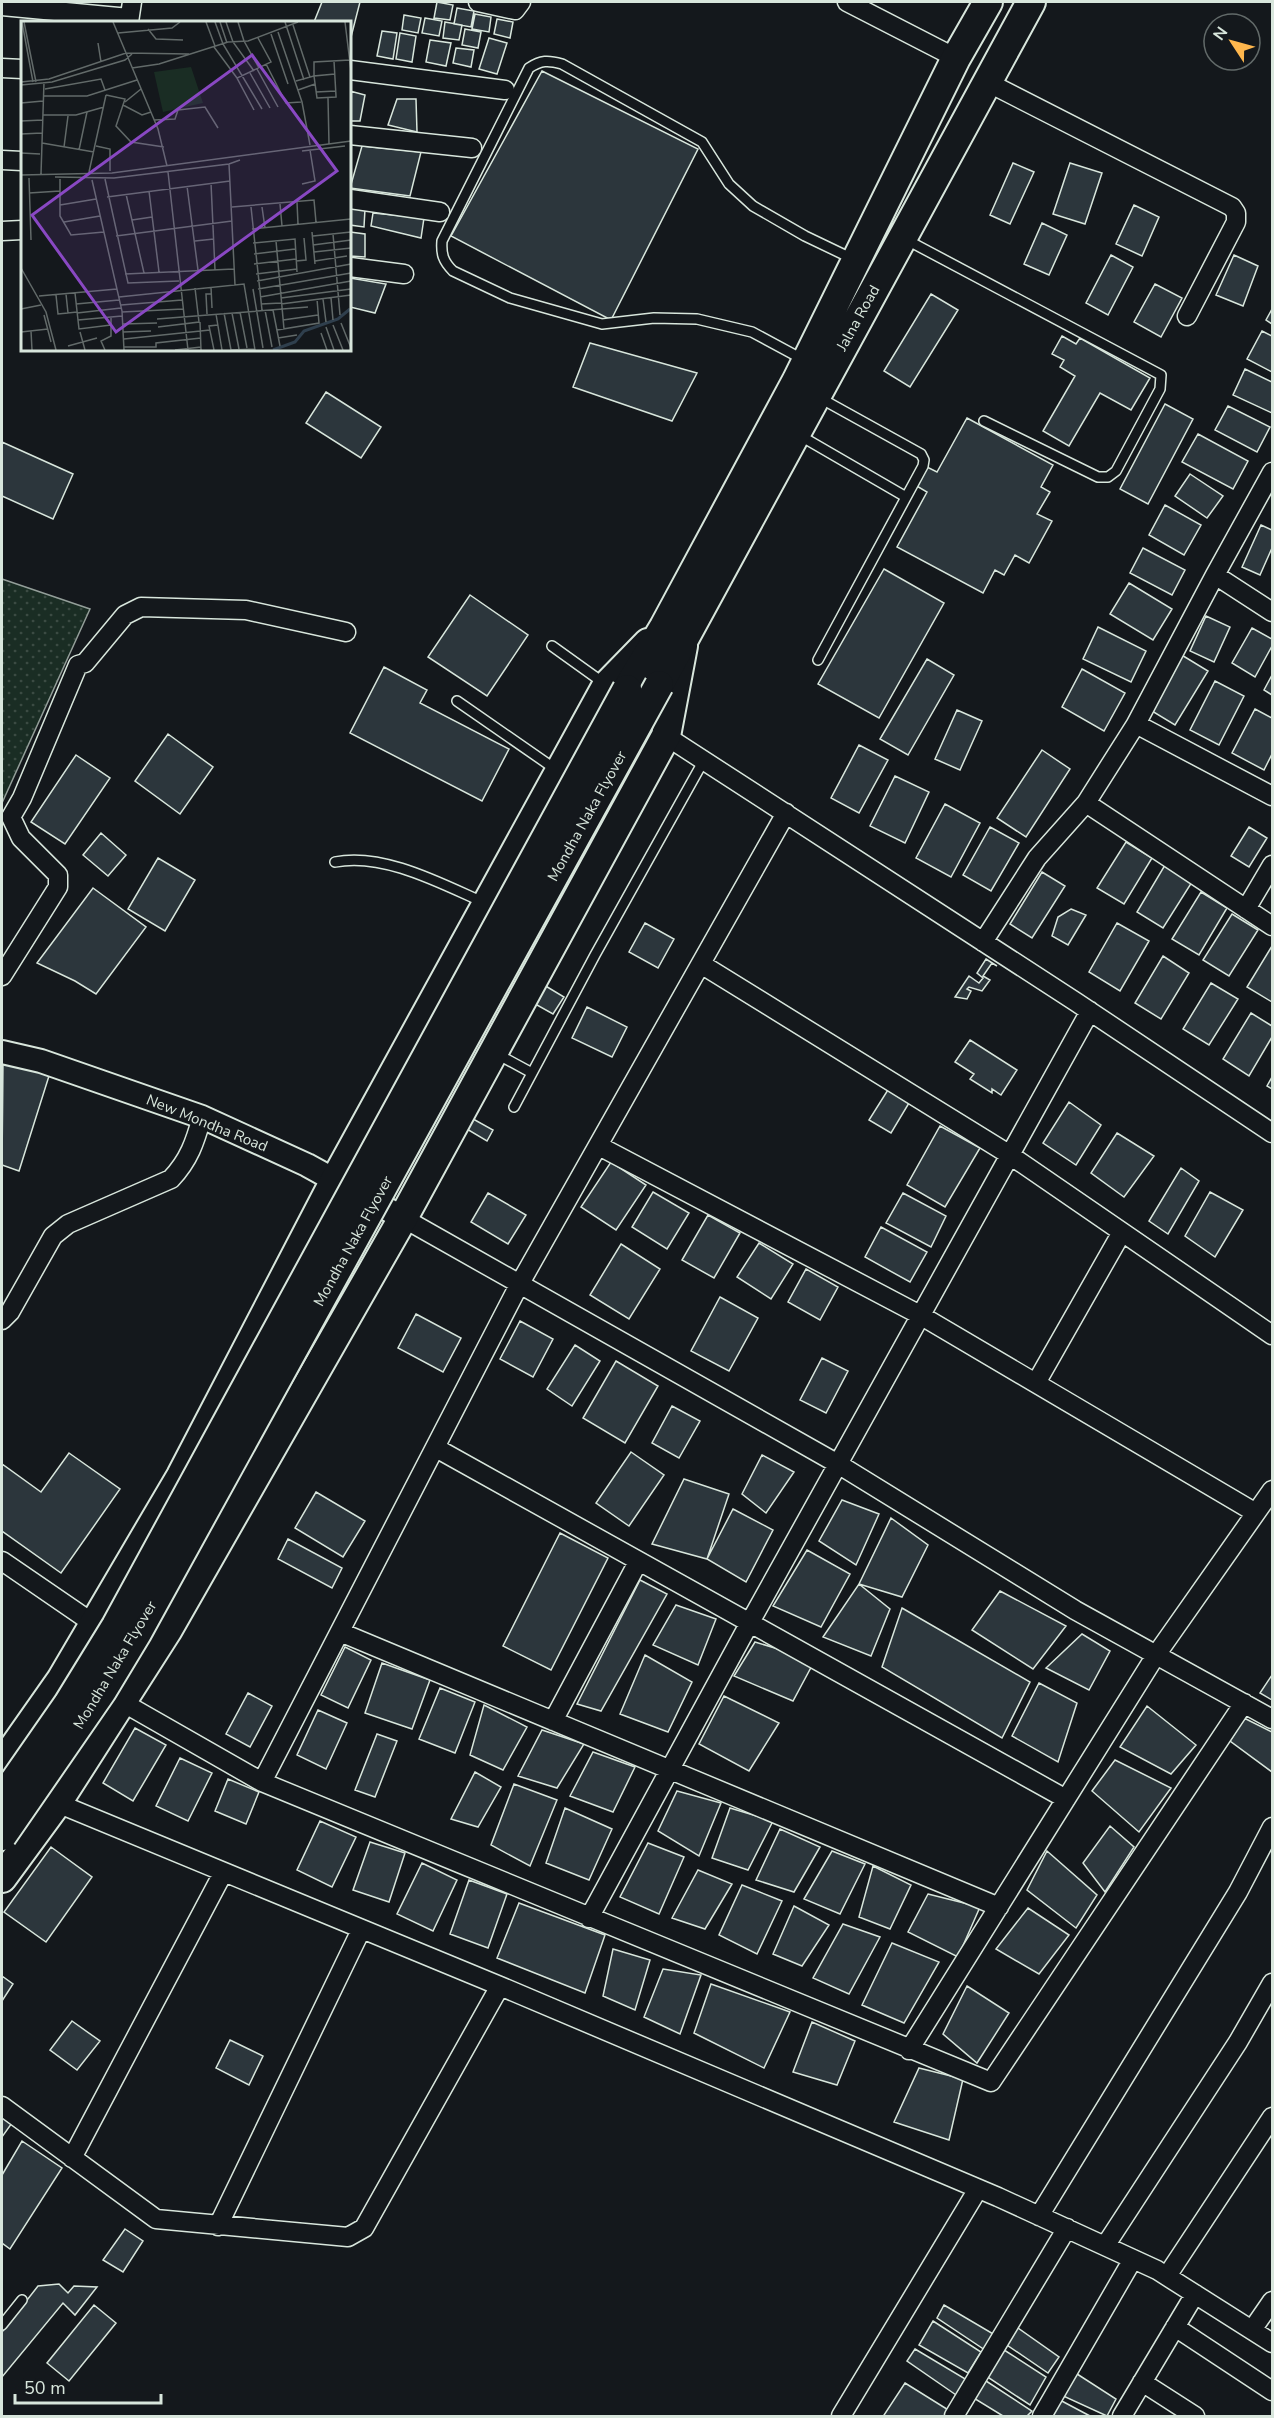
<svg xmlns="http://www.w3.org/2000/svg" width="1274" height="2418" font-family="'Nunito Sans',sans-serif">
<style>
.park{fill:url(#park-dots);stroke:#939e99;stroke-width:1.5}
.building{fill:#2c363c;stroke:#d8e6dc;stroke-width:1.5}
.lines{fill:none;stroke-linecap:round;stroke-linejoin:round}
.service-casing{stroke:#d8e6dc;stroke-width:12}
.minor-casing{stroke:#d8e6dc;stroke-width:21}
.tertiary-casing{stroke:#d8e6dc;stroke-width:26}
.primary-casing{stroke:#d8e6dc;stroke-width:32}
.trunk-casing{stroke:#d8e6dc;stroke-width:32}
.service{stroke:#14181c;stroke-width:9}
.minor{stroke:#14181c;stroke-width:18}
.tertiary{stroke:#14181c;stroke-width:22}
.primary{stroke:#14181c;stroke-width:28}
.trunk{stroke:#14181c;stroke-width:28}
.trunk-bridge-casing{stroke:#d8e6dc;stroke-width:32;stroke-linecap:butt}
.trunk-bridge{stroke:#14181c;stroke-width:28}
.labels{text-anchor:middle;dominant-baseline:central;stroke-width:4.5;stroke-linejoin:round;paint-order:stroke}
.street-label{font-size:15px;fill:#d8e6dc;stroke:#14181c}
.inset-river{fill:none;stroke:#2f3f4d;stroke-width:3}
.inset-road{fill:none;stroke:#626a69;stroke-width:1.5}
.view{fill:#8948c3;fill-opacity:0.15;stroke:#8948c3;stroke-width:3}
.inset-edge{fill:none;stroke:#d8e6dc;stroke-width:3}
</style>
<defs>
<pattern id="park-dots" width="8" height="8" patternUnits="userSpaceOnUse" patternTransform="scale(1.5)"><rect width="8" height="8" fill="#1a2d24"/><path d="M2 2h.1M6 6h.1" fill="none" stroke="#3b4b43" stroke-width="1.8" stroke-linecap="round"/></pattern>
</defs>
<rect width="100%" height="100%" fill="#14181c"/>
<path class="park" d="M2 579 90 609 2 803Z"/>
<path class="building" d="M322 2H360L350 41V22H314Z
M437 2 453 5 450 20 434 18Z
M457 8 474 11 471 27 454 24Z
M475 14 491 17 489 32 472 29Z
M404 15 421 18 418 33 402 30Z
M425 18 442 21 439 36 422 33Z
M497 19 513 22 510 38 494 34Z
M445 22 462 25 459 40 443 38Z
M465 29 481 32 478 48 462 45Z
M382 31 397 33 393 59 377 56Z
M400 33 416 36 412 62 396 59Z
M489 38 507 43 497 74 479 69Z
M430 40 451 43 446 66 426 62Z
M456 48 474 50 471 67 453 63Z
M542 71 698 149 611 320 451 236Z
M350 91 365 95 360 121H350Z
M397 99H416L417 132 388 125Z
M362 146 421 152 410 196 350 188Z
M1013 163 1034 172 1010 224 990 215Z
M1070 163 1102 173 1085 224 1053 214Z
M1134 205 1159 217 1142 256 1116 244Z
M350 207 365 209 364 227 350 225Z
M373 213 424 218 421 238 371 226Z
M1042 223 1067 235 1049 275 1024 264Z
M350 232 365 234V257L350 256Z
M1111 255 1133 267 1108 315 1086 303Z
M1234 255 1258 266 1243 306 1216 295Z
M350 278 386 284 375 313 350 307Z
M1155 284 1182 298 1161 337 1134 322Z
M931 294 958 310 910 387 884 371Z
M1272 309V324L1266 320Z
M1262 331 1272 336V372L1247 359Z
M1062 336 1076 344 1080 338 1150 378 1131 410 1100 393 1069 446 1043 431 1075 376 1060 367 1064 360 1052 354Z
M590 343 697 373 672 421 573 387Z
M1245 369 1272 382V413L1233 395Z
M326 392 381 427 361 458 306 423Z
M1165 404 1193 419 1148 504 1120 489Z
M1228 406 1270 427 1257 452 1215 430Z
M967 418 1053 465 1041 487 1050 492 1037 514 1052 521 1029 563 1015 555 1004 575 995 570 983 593 897 547 927 492 915 485 925 466 937 472Z
M1198 434 1248 461 1233 489 1182 462Z
M2 442 73 474 53 519 2 496Z
M1190 474 1223 496 1207 518 1175 496Z
M1165 505 1201 525 1184 555 1149 535Z
M1261 525 1272 530V548L1260 575 1242 567Z
M1143 548 1185 570 1172 595 1130 573Z
M884 569 944 603 879 718 818 684Z
M1129 583 1172 609 1153 640 1110 614Z
M470 595 528 635 487 696 428 657Z
M1206 616 1230 627 1214 662 1190 651Z
M1098 627 1146 651 1131 682 1083 659Z
M1252 628 1272 639V646L1255 677 1232 663Z
M1180 654 1208 671 1175 725 1147 708Z
M927 659 954 675 908 755 880 739Z
M384 667 427 690 420 703 509 749 482 801 350 733Z
M1082 669 1125 693 1104 731 1062 707Z
M1272 675V695L1264 690Z
M1215 681 1244 696 1219 745 1190 730Z
M1255 709 1272 718V754L1264 770 1232 753Z
M957 710 982 721 960 770 935 759Z
M168 734 213 767 180 814 135 781Z
M859 745 888 760 859 813 831 798Z
M1042 750 1070 769 1026 837 997 818Z
M76 755 110 778 65 844 31 822Z
M895 776 929 792 905 843 870 826Z
M945 804 980 823 951 877 916 858Z
M990 827 1019 843 991 891 963 875Z
M1249 827 1267 838 1249 867 1231 856Z
M101 833 126 855 108 876 83 855Z
M1126 842 1152 858 1124 904 1097 888Z
M158 858 195 880 165 931 128 909Z
M1165 865 1192 882 1163 928 1137 912Z
M1042 872 1065 886 1032 938 1010 924Z
M93 888 146 927 96 994 75 981 37 963Z
M1201 892 1227 908 1199 955 1172 939Z
M1071 909 1086 915 1068 945 1052 936 1058 917Z
M1232 914 1258 930 1229 976 1203 960Z
M645 923 674 939 658 968 629 952Z
M1117 923 1149 941 1120 991 1089 972Z
M1272 946V1002L1247 987Z
M1163 956 1189 973 1161 1019 1135 1003Z
M986 959 997 966 992 963 983 976 990 980 982 991 969 987 967 989 971 991 967 999 955 997 969 976 979 983 983 978 977 973Z
M539 982 564 997 553 1014 528 1000Z
M1211 983 1238 999 1209 1045 1183 1029Z
M587 1007 627 1027 612 1057 572 1038Z
M1251 1013 1272 1026V1037L1249 1076 1223 1059Z
M970 1040 1017 1070 1001 1095 992 1089V1093L970 1079 974 1074 955 1062Z
M3 1060 49 1076 19 1171 2 1165Z
M1272 1077V1089L1267 1086Z
M891 1085 912 1098 891 1133 869 1120Z
M1069 1102 1101 1125 1076 1165 1043 1143Z
M466 1115 493 1130 487 1141 460 1125Z
M940 1126 980 1148 945 1207 907 1185Z
M1117 1133 1154 1156 1124 1197 1091 1173Z
M611 1162 646 1185 616 1230 581 1207Z
M1181 1168 1199 1181 1168 1234 1149 1221Z
M653 1192 689 1213 667 1249 632 1227Z
M1210 1192 1243 1210 1215 1257 1185 1236Z
M488 1193 526 1215 508 1244 471 1222Z
M903 1193 946 1216 931 1247 886 1223Z
M708 1215 740 1233 714 1278 682 1260Z
M881 1227 927 1252 910 1282 865 1257Z
M759 1243 793 1264 771 1299 737 1277Z
M621 1244 660 1269 629 1319 590 1295Z
M806 1269 838 1287 820 1320 788 1302Z
M720 1297 758 1318 729 1371 691 1351Z
M416 1314 461 1338 443 1372 398 1348Z
M520 1321 553 1339 533 1377 500 1359Z
M575 1345 600 1361 572 1406 547 1389Z
M822 1358 848 1371 826 1413 800 1400Z
M616 1361 658 1386 625 1443 583 1418Z
M672 1406 700 1421 679 1458 652 1443Z
M631 1452 664 1475 629 1526 596 1503Z
M69 1453 120 1489 61 1573 2 1531V1464L41 1492Z
M762 1455 794 1472 766 1513 742 1494Z
M684 1479 729 1494 707 1559 652 1544Z
M316 1492 365 1521 343 1557 295 1528Z
M842 1500 879 1514 856 1565 819 1541Z
M733 1509 773 1530 746 1582 707 1559Z
M891 1518 928 1545 902 1597 859 1584Z
M560 1533 608 1558 551 1670 503 1646Z
M288 1539 342 1568 332 1588 278 1559Z
M807 1550 850 1574 821 1627 773 1606Z
M640 1580 667 1594 601 1711 577 1704Z
M859 1584 890 1609 871 1656 823 1637Z
M1000 1591 1066 1626 1033 1669 972 1630Z
M676 1605 716 1619 698 1665 653 1645Z
M902 1608 1030 1682 1002 1738 882 1667Z
M1082 1634 1110 1651 1089 1690 1046 1668Z
M755 1642 815 1660 793 1701 734 1676Z
M345 1647 371 1660 348 1708 321 1695Z
M645 1655 692 1682 668 1732 620 1714Z
M382 1663 430 1680 412 1729 365 1713Z
M1272 1675V1700L1260 1693Z
M1039 1683 1077 1703 1058 1762 1012 1736Z
M440 1688 475 1702 455 1753 419 1739Z
M248 1693 272 1706 250 1747 226 1734Z
M724 1696 779 1723 749 1771 699 1744Z
M484 1705 527 1727 503 1770 470 1755Z
M1147 1706 1196 1745 1171 1774 1120 1747Z
M318 1710 347 1723 326 1769 297 1755Z
M1244 1718 1272 1732V1772L1230 1741Z
M135 1728 166 1745 133 1801 103 1783Z
M542 1730 584 1744 557 1788 518 1776Z
M377 1734 397 1741 375 1797 355 1790Z
M593 1752 635 1767 613 1812 570 1796Z
M180 1758 212 1773 188 1821 156 1806Z
M1115 1760 1171 1788 1139 1832 1092 1791Z
M475 1772 501 1787 478 1827 451 1819Z
M228 1779 259 1792 246 1824 215 1811Z
M514 1784 557 1800 530 1866 491 1845Z
M677 1791 721 1803 699 1856 658 1831Z
M565 1808 612 1829 589 1880 546 1863Z
M730 1808 773 1821 748 1870 712 1858Z
M320 1821 356 1837 332 1887 297 1870Z
M1110 1826 1134 1847 1105 1892 1083 1863Z
M780 1829 820 1847 794 1892 756 1880Z
M370 1842 405 1853 389 1902 353 1890Z
M648 1843 684 1857 659 1914 620 1897Z
M51 1847 92 1877 46 1942 4 1912Z
M832 1851 865 1864 840 1914 804 1899Z
M1047 1851 1097 1895 1076 1928 1027 1890Z
M422 1863 457 1880 433 1931 397 1914Z
M873 1866 911 1885 890 1929 859 1917Z
M698 1870 732 1884 705 1929 672 1918Z
M469 1880 507 1894 488 1948 450 1934Z
M742 1885 782 1901 757 1954 719 1935Z
M928 1894 980 1907 958 1957 908 1932Z
M519 1903 605 1935 585 1993 497 1958Z
M794 1906 829 1925 802 1966 773 1954Z
M1028 1908 1069 1935 1039 1974 996 1949Z
M843 1924 880 1937 849 1994 813 1978Z
M892 1943 939 1962 904 2023 862 2005Z
M613 1949 650 1960 635 2010 603 1996Z
M663 1969 701 1975 680 2034 644 2017Z
M2 1976 13 1984 2 2001Z
M711 1984 790 2012 764 2068 694 2033Z
M967 1986 1009 2013 977 2063 943 2034Z
M72 2021 100 2041 77 2070 50 2050Z
M812 2022 855 2041 837 2085 793 2072Z
M230 2040 263 2056 249 2085 216 2068Z
M919 2068 963 2079 949 2140 894 2122Z
M2 2115 12 2123 2 2137Z
M22 2141 62 2168 10 2249 2 2243V2175Z
M125 2229 143 2241 123 2272 103 2260Z
M59 2284 68 2293 74 2286 97 2287 75 2315 63 2303 2 2377V2332L38 2286Z
M94 2305 116 2323 69 2381 47 2363Z
M944 2305 995 2335 985 2350 937 2318Z
M933 2321 981 2352 968 2373 919 2345Z
M1015 2326 1059 2357 1048 2373 1004 2343Z
M1001 2348 1046 2377 1030 2405 986 2376Z
M915 2349 967 2380 959 2397 907 2361Z
M1074 2372 1116 2399 1107 2416 1061 2395Z
M983 2379 1032 2411 1027 2416H1003L972 2397Z
M905 2383 950 2411 946 2416H887L884 2415Z
M1058 2399 1090 2416H1049Z"/>
<g class="lines">
<g class="service-casing">
<path id="service" d="M905 239 1161 375 1160 389 1116 471 1108 477H1098L984 421
M804 360 752 332 697 319 654 318 602 324 510 298 453 271C443 261 441 254 442 241L529 68C541 60 548 60 562 64L702 142 729 184 753 206 805 236 853 259
M799 435 906 497
M552 646 605 684
M818 660 923 466 924 460 921 454 820 398
M457 701 558 771
M335 862C383 852 442 884 485 903
M497 1054 532 1073
M514 1107 595 955 704 760
M2 2325 22 2300"/>
</g>
<g class="minor-casing">
<path id="minor" d="M478 2 515 10 521 2
M847 2 956 58
M2 6 129 18
M129 22 132 2
M2 68 22 69
M350 70 505 90
M987 82 1232 207 1236 213V222L1187 316
M350 135 472 148
M2 160 22 161
M350 199 440 212
M2 231 22 230
M350 267 404 274
M1215 575 1272 612
M1136 724 1272 796
M666 736 1076 1002 1272 1133
M1086 803 1272 926
M1246 909 1272 865
M983 942 1037 858 1086 803 1136 724 1215 575 1272 472
M701 964 1010 1155 1272 1335
M2 976 58 887V875L21 838 11 817 22 798 78 665 85 663 125 615 141 607 246 610 346 632
M599 1146 920 1315 1256 1513
M403 1218 838 1464 1075 1610 1272 1719
M2 1320 10 1312 53 1236 68 1224 171 1179C189 1160 195 1142 202 1117
M1036 1383 1122 1232
M436 1448 1066 1799
M2 1561 94 1624
M340 1632 999 1907
M122 1702 262 1782 991 2082 1244 1703
M553 1721 638 1562
M262 1782 519 1285 786 813
M57 1803 500 1986 998 2197 1157 2270 1272 2343
M589 1918 749 1624 1090 1011
M909 2050 1156 1655 1272 1490
M2 2106 156 2219 348 2237 364 2228 500 1986
M72 2158 223 1873
M1039 2216 1238 1892 1272 1827
M218 2226 361 1930
M1105 2246 1238 2042 1272 1983
M1167 2276 1272 2117
M1175 2327 1272 2391
M1252 2330 1272 2301
M1142 2382 1195 2416
M841 2416 978 2189
M954 2416 1067 2228
M1042 2416 1133 2259
M1122 2416 1195 2294"/>
</g>
<g class="tertiary-casing">
<path id="tertiary" d="M2 1052 41 1061 202 1117 307 1165 403 1218"/>
</g>
<g class="primary-casing">
<path id="primary" d="M2 1764 61 1680 181 1476 335 1180 607 685 648 643
M2 1878 57 1803 167 1631 403 1218 666 736 683 646"/>
</g>
<g class="trunk-casing">
<path id="trunk" d="M659 685 1031 2
M627 689 664 627 797 380 956 58 988 2"/>
</g>
<use href="#service" class="service"/>
<use href="#minor" class="minor"/>
<use href="#tertiary" class="tertiary"/>
<use href="#primary" class="primary"/>
<use href="#trunk" class="trunk"/>
<g class="trunk-bridge-casing">
<path id="trunk-bridge" d="M2 1799 68 1704 116 1626 627 689
M2 1836 102 1691 137 1633 659 685"/>
</g>
<use href="#trunk-bridge" class="trunk-bridge"/>
</g>
<g class="labels">
<g class="street-label">
<text transform="translate(858 318) rotate(-61)">Jalna Road</text>
<text transform="translate(587 816) rotate(-61)">Mondha Naka Flyover</text>
<text transform="translate(207 1123) rotate(22)">New Mondha Road</text>
<text transform="translate(353 1241) rotate(-61)">Mondha Naka Flyover</text>
<text transform="translate(115 1665) rotate(-59)">Mondha Naka Flyover</text>
</g>
</g>
<g transform="translate(21 21)">
<rect width="330" height="330" fill="#14181c"/>
<path d="M170 46 182 82 142 91 133 51Z" fill="#1a2d24"/>
<path class="inset-river" d="M252 329 274 321 283 310 317 298 329 288"/>
<path class="inset-road" d="M1 1 12 61M3 1 15 61M92 1 137 108 146 145M185 1 194 25M194 1 202 23 241 88M199 1 206 22M205 1 212 21 233 50M217 1 223 20 238 47M264 1 283 59M324 1 330 50M272 4 289 56M127 8 135 18 162 19M257 11 281 81 289 124M97 12 151 7 159 1M250 13 267 63M77 22 80 41M193 26 216 57M313 40 315 75V76L296 77 293 55 314 53M245 43 265 82 280 81M111 47 138 43 207 21 227 20 277 1M236 48 257 86M229 52 249 87M275 60 293 55V41L329 39M0 61 28 58 105 32 168 33M0 64 31 61 104 39 111 33M24 68 80 58 84 69M277 69 294 63M295 71 315 70M85 74 104 78 95 105 110 121 143 126M23 75H66L116 59M307 77 308 123M104 81 120 68M0 82 22 80M102 84 121 94 130 91M233 89 216 57 250 41 237 17M22 94H55L83 86M133 99 154 98 157 89 184 86 197 107M0 100 22 99M0 113 21 112M21 122 73 131M75 125 89 128V150M43 126 47 95M58 129 66 91M281 130 324 125M0 132 19 133M208 143 214 264M68 151 85 74M147 151 167 329M20 153 23 61M0 154 91 152 330 120M34 156 93 157 208 143 219 139M8 157 10 219M39 158V195L50 214 83 211M84 158 107 262 158 260M71 159 101 290 103 329M190 162 194 249M281 163 294 160 289 129M166 165 177 249M128 170 138 251M8 172 39 170M105 173 123 252M86 176 209 160M276 181 277 203M259 183 261 205M39 184 75 178M211 186 293 179 295 201M230 186 241 289M241 186 244 207M111 199 131 196M43 201 79 195M231 208 330 198M291 211 294 243M312 213 319 294M95 215 211 200M292 215 330 211M174 220 193 218M255 220 263 308M232 222 274 218 276 251M292 224 330 219M293 231 330 227M233 233 274 228M275 240 285 239 283 217M294 240 326 235M233 243 275 238M0 247 25 291 35 329M104 253 213 248M235 253 276 248M236 260 330 243M190 266 191 287M232 268 242 327M237 268 330 252M54 272 58 308 90 304M45 273 47 292 56 291M35 274 37 293 47 292M18 275 96 268M98 276 223 263 234 329M239 276 330 260M260 277 330 268M310 277 312 299M302 278 305 301M55 283 98 279M240 283 260 282M260 283 330 274M100 284 161 279M0 288 20 284M244 289 251 326M252 289 259 325M101 291 162 288M219 291 226 327M56 292 100 287M203 292 210 329M211 292 218 328M186 293 185 273H191M195 293 201 329M23 294 30 321M136 298 287 286M57 299 101 295M262 299 297 294M179 301 180 329M320 302 330 327M102 303 136 302M312 304 322 329M137 306 178 301 174 267M305 306 313 329M256 309 298 302 296 278M10 310 11 329M0 311 27 308M59 311 64 329M102 311 130 310M300 312 306 329M257 317 276 314M103 318 189 309M47 325 76 317M103 326H135V322L180 317M84 329 80 320 90 315V296M154 329 180 326M193 329 188 305 197 304M210 329 234 328"/>
<path class="view" d="M231 34 316 150 95 311 11 194Z"/>
<rect width="330" height="330" class="inset-edge"/>
</g>
<rect width="1274" height="2418" fill="none" stroke="#d8e6dc" stroke-width="6"/>
<g transform="translate(1232 42) rotate(306)"><circle r="28" fill="#14181c" stroke="#626a69" stroke-width="1.5"/>
<path d="M0-4.5L10 22L0 15L-10 22Z" fill="#ffb74d"/>
<text y="-9" font-size="16" font-weight="bold" text-anchor="middle" fill="#d8e6dc">N</text>
</g>
<path d="M15 2394v9h146v-9" fill="none" stroke="#d8e6dc" stroke-width="3"/>
<text x="24" y="2394" font-size="18" fill="#d8e6dc" stroke="#14181c" stroke-width="4.5" paint-order="stroke">50 m</text>
</svg>
